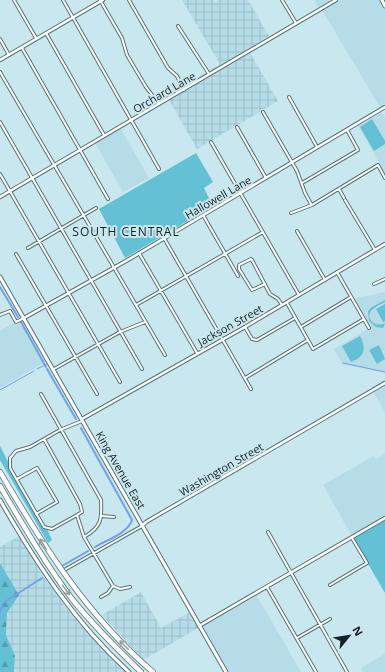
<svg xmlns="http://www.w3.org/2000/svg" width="385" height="672" font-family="'Open Sans',sans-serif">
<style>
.built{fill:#b6dde7}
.industrial{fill:url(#industrial-grid)}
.forest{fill:url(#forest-firs)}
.park{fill:#64c0d4}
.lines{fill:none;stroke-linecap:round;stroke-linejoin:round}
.stream{stroke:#72a0e9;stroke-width:1}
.canal{stroke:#72a0e9;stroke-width:2}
.minor-casing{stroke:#577279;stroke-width:4}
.tertiary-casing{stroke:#577279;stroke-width:4.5}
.secondary-casing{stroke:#577279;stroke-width:5}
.motorway-casing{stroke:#577279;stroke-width:6}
.minor{stroke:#fff;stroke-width:2}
.tertiary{stroke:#fff;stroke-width:2.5}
.secondary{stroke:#fff;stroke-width:3}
.motorway{stroke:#fff;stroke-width:4.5}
.oneway{stroke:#969b9c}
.labels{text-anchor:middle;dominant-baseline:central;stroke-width:4;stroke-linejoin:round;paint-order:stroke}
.street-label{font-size:11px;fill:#162124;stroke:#c9e7ee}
.neighbourhood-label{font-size:12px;letter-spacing:1px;fill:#162124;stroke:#c9e7ee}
</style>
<defs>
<pattern id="industrial-grid" width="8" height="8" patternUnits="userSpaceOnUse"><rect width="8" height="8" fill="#b6dde7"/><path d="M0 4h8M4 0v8" fill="none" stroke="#9cbdc6"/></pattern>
<pattern id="forest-firs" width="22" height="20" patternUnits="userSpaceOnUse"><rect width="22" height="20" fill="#64c0d4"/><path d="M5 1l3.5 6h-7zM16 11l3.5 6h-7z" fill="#519cac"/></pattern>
</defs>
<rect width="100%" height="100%" fill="#c9e7ee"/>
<path class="built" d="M314 0H331L319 8Z
M340 0H380L385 9V104L380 107 322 10Z
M381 112 385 118V173L358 126Z
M121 129 149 178 123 192 95 143Z
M385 292V373L342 364 334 349 369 328 353 299Z
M24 321 46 362 0 388V331L14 322 16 325Z
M385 379V412L371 388Z
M385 454V520L353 538 323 485 374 456 376 459Z
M257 596 301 672H229L203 626Z
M385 654V672H363L361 668Z"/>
<path class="industrial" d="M182 0H214L215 2 218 0H248L269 36 248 49 278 101 197 149 167 96 220 64Z
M19 536 43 576 69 611 125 672H14L15 656 6 635 7 613 18 595 0 563V547Z
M141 592 161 628 190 612 198 628 143 660 102 615Z"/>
<path class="forest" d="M0 563 19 595 7 613 6 635 15 656 14 672H0Z"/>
<path class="park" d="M372 119 385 141V144L374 151 360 127Z
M196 153 213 182 204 188 213 206 125 258 99 209Z
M385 300V302C381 304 374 307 371 311 365 320 377 328 385 323L383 328 376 327 369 321 368 311 372 307Z
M385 304V321L383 322 376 309Z
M360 336C367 349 364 357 351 362L342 346Z
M379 345 385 359 377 364 369 350Z
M0 446 40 524 47 529 52 540 48 543 0 460Z
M385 520V593L353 538Z"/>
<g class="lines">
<path class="stream" d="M343 363 385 372
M37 369 47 364
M0 390 34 371"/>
<path class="canal" d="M0 287 18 317
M21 322 46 367
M47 369 76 419
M81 428 132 520C128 533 107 540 95 547
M62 566 88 551
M0 612 3 603 42 578"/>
<g class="minor-casing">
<path id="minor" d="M14 0 36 38
M63 0 159 169
M100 0 122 38 127 55 146 87 159 104
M129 0 168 68 177 76 184 90
M282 0 296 23
M178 26 209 74
M46 33 104 135
M0 39 9 55
M22 48 108 199
M0 72 165 355
M289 97 317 147
M263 112 297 171 305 193 311 204
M0 122 142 369
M237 127 266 178
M211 142 299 295
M0 174 120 382
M302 183 358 150 347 130
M339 189 344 198
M345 200 375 250
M291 213 312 205 378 165 385 178
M203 215 238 276
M297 231 325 280
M164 238 251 389
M28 248 96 208
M139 253 197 353
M16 254 97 394
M337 272 369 328
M265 284 252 290 239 269V265L251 259 252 260 270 294 278 299 282 305
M374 284 385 279
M287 303 313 349 364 319
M136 305 263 232
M0 315 10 311 16 322 24 318
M245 327 252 339 257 340 295 318
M301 327 351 297
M54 369 120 332 145 322
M245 378 308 340
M41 394 101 500C102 518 102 527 84 537
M44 439 80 504 82 512 77 515 84 537 113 586 108 593 101 597
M17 479 37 468 57 502 36 514
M77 515 52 529 44 527 10 468V458L16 451 30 447 60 430 82 421
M102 516 114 517
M268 532 347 672
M66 569 142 526
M330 585 367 563 352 538
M113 586 120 589 130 587
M267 587 316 672
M297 638 330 619"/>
</g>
<g class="tertiary-casing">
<path id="tertiary" d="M0 60 103 0
M0 197 336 0
M24 318 126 261 385 107
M82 419 245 327 385 244
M143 525 146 522 385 383
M199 626 385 518"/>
</g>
<g class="secondary-casing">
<path id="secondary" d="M382 0 385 6
M0 277 226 672
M0 500C36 563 75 623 129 672"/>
</g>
<g class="motorway-casing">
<path id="motorway" d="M0 472C43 545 87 616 153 672
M0 486C23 525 45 563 72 599 93 625 117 649 141 672"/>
</g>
<use href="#minor" class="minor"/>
<use href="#tertiary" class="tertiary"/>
<use href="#secondary" class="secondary"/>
<use href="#motorway" class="motorway"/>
</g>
<defs><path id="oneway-shaft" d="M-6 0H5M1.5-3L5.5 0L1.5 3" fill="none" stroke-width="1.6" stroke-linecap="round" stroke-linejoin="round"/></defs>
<g class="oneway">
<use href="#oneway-shaft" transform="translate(43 544) rotate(-122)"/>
<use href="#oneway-shaft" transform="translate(66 590) rotate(54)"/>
<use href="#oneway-shaft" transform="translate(124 645) rotate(-135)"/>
</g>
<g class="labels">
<g class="street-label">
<text transform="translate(164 92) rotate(-30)">Orchard Lane</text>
<text transform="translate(218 197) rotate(-30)">Hallowell Lane</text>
<text transform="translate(230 325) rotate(-29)">Jackson Street</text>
<text transform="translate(221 469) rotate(-30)">Washington Street</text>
<text transform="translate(121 470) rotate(60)">King Avenue East</text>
</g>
<g class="neighbourhood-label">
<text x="126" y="231">SOUTH CENTRAL</text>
</g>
</g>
<g transform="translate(349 636) rotate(60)" stroke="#c9e7ee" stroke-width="3" paint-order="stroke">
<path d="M0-3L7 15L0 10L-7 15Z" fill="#162124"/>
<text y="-6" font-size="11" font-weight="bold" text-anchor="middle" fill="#162124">N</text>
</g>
</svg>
